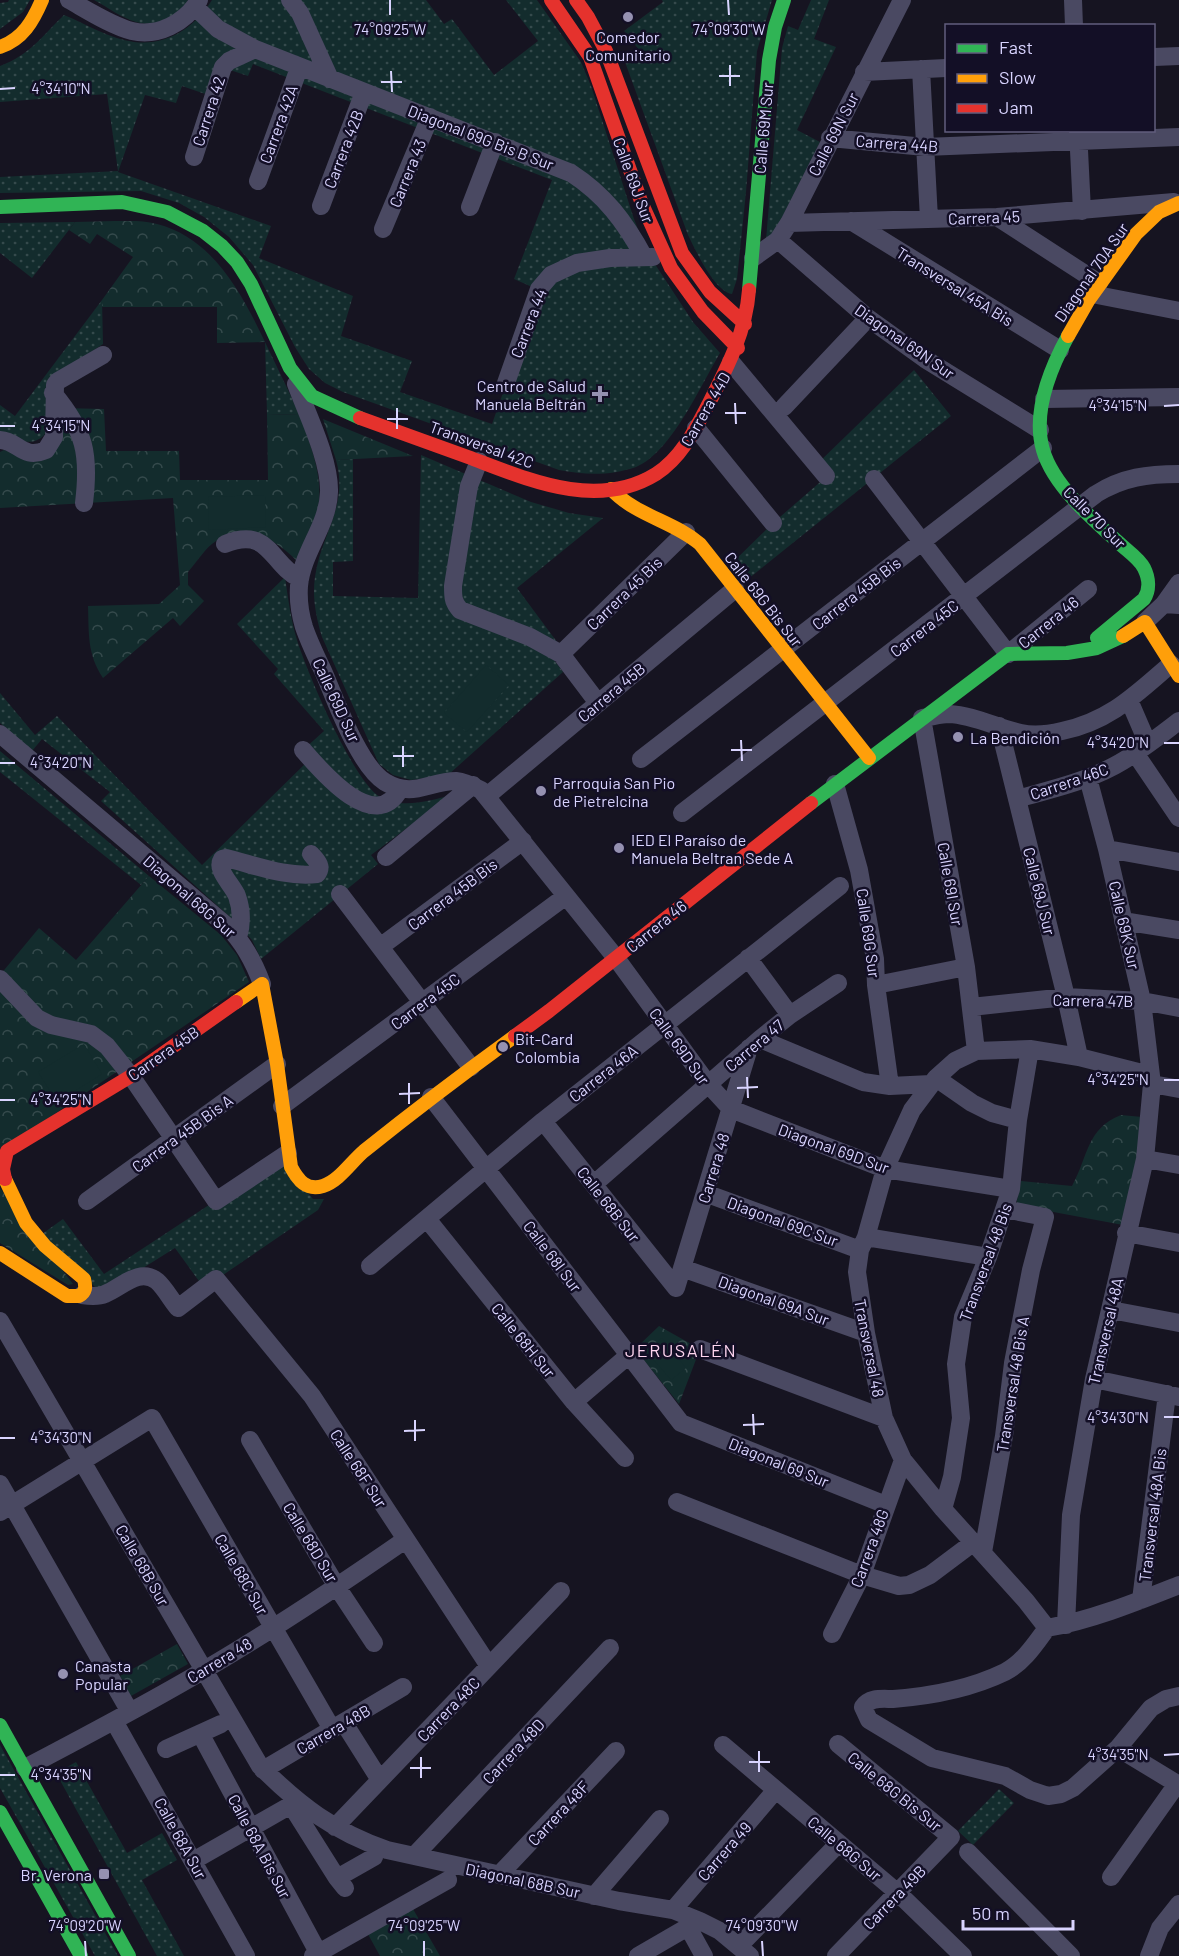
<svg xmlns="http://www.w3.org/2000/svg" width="1179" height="1956" font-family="Barlow,sans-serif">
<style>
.grass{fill:url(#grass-dots);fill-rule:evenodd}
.forest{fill:url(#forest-crowns)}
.pitch{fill:#132c2d}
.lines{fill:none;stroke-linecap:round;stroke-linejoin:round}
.street{stroke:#4a4962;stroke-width:18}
.fast{stroke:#30b455;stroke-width:14}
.slow{stroke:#ff9f0a;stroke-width:14}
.jam{stroke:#e5322d;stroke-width:14}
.ticks{fill:none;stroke:#d9d4ff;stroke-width:2}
.poi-dot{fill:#9591b1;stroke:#130f26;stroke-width:2}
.labels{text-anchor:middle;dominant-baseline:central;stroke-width:5;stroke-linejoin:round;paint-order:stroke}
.poi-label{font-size:16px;fill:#d9d4ff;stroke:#130f26;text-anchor:start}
.street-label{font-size:16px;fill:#d9d4ff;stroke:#130f26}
.neighbourhood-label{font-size:18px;letter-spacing:1.5px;fill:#ffd6f0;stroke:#130f26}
.ticks-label{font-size:15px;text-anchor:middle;fill:#d9d4ff;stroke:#130f26;stroke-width:5;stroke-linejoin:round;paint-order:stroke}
</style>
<defs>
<pattern id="grass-dots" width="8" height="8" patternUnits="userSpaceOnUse" patternTransform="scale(1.5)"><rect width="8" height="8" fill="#132c2d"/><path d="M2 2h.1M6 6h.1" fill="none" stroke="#354a4c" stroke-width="1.8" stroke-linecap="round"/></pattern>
<pattern id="forest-crowns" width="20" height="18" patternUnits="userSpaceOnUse" patternTransform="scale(1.5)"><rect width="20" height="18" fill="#132c2d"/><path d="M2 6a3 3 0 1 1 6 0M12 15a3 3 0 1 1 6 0" fill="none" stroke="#354a4c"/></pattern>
</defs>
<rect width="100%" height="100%" fill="#161421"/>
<path class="grass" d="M9 0H30L23 12 0 29V3L8 2Z
M94 0H188C178 18 156 28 136 22 122 18 107 7 94 0Z
M212 0H426L444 24 452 19 494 75 538 41 506 0H537L581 62 591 86 634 219 647 252 693 322 720 353C701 385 671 453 636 467 610 476 585 475 559 470L343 392 325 383 309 369 295 347 253 265 229 237 204 217 179 203 141 191 0 193V177L118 171 107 94 0 102V66C30 55 42 36 64 15 86 24 110 39 134 42 168 46 195 27 212 0ZM253 64 552 180 514 279 539 290 492 424 400 392 412 361 341 336 353 296 259 258 271 226 118 172 145 95 176 103 182 86 214 97 224 68 248 76Z
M662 0H772L757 51 746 192 737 279 732 294C714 291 696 251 688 235L625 62 639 50 624 31 663 2Z
M811 0H829L814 39 836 47 797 130 820 142 777 228 766 240 782 48 788 26 798 30Z
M75 222 32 278 0 253V223Z
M102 300 103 344 56 376 45 434C32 449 15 439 0 433V405L15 416Z
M265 342 300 415 267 414Z
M914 370 951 416 743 583 729 566 773 523 826 477 816 465Z
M421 455 531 502 569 513 603 518 517 588 560 646 551 656 563 672 448 775 411 780 393 775 379 764 322 637C316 617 312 597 315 577 321 534 349 506 336 460L353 459V561L333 562V596L418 598Z
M285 577C288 598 291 620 297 640 307 672 353 781 380 797 400 809 431 801 451 795L371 855 378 864 261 959 252 940 230 917 101 801 110 792 42 739 32 751 0 723V693L35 735 57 716 202 865 310 759 303 750 324 731 274 674 278 669 237 624Z
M0 751 149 876 141 885 0 772Z
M279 1159 313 1199H324L318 1210 204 1288 175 1248 119 1283 96 1288 42 1234 63 1219 104 1274Z
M0 1745 118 1956H95L0 1788Z
M76 1762 127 1853 162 1833 177 1860 142 1880 184 1956H157L56 1773Z
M999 1789 1014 1803 973 1845 958 1831Z"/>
<path class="forest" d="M115 221C129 221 143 220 157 224 213 238 242 294 265 342L217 343V307H102V300L133 257 97 234 90 244 69 230 75 222Z
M61 408 104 409 106 451H179L180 480H268L267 414 300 415C311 447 325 479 317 514 314 529 303 546 296 560 273 537 248 524 216 541 206 547 196 563 188 572V585L204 601 180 626 173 618 103 678C87 654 89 633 88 606L159 604 180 585 173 498 0 508V452L4 450 38 460Z
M323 419 413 456 336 460Z
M149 876 221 935 237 955 249 982 0 1151V975L39 928 76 960Z
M1121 1115 1142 1117 1137 1161 1123 1225 1016 1205 1021 1181 1072 1186C1089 1155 1086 1129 1121 1115Z
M0 1188 73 1284 68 1285 0 1243Z
M659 1326 700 1349 679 1404 635 1349Z
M177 1644 188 1664 131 1696 120 1676Z
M409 1902 440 1956H380L364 1927Z"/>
<path class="pitch" d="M265 495 266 527 209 530 208 497Z
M486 665 509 685 467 732 444 713Z
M84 1044 102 1074 57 1102 38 1072Z
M662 1338 686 1368 671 1380 646 1351Z"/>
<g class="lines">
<path class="street" d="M69 0C87 10 112 26 132 31 158 37 185 23 199 0
M290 0 300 13 330 79
M1073 0 1074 26
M195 7 218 29 255 49 571 173C605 195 625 222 644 257
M1154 57 1179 56
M921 69 929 219
M864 72 946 68
M1078 130 1082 211
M830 138 925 147 1179 137
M194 157 223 67 229 61 255 49
M258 181 299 68
M321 206 364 92
M470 207 495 142
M997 217 1099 283
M851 221 1060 350
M789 223 997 217 1174 202
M383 229 430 117
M778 240 868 318 925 359 1040 430
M753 258 778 240 789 223 902 0
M1092 294 1179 311
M731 362 826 476
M506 383 539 289 551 275 577 263 610 258 653 257
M296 384C307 414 330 460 329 492 328 526 302 552 299 586 298 600 300 614 304 627 309 642 317 658 324 673 336 701 359 766 385 782 413 799 429 781 456 781 465 782 473 786 481 790L616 958 708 1084 731 1109 885 1169 1011 1189
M53 393C85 431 90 454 84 503
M1044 399 1179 397
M784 407 868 318
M696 428 773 523
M0 440C19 441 22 460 46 450L54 437 55 385 58 381 103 355
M479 461 469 486 453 586C453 597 453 602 460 610L530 637 561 654 598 703
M874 479 1008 654 1088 589
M225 544C270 526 270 564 300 579
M1164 604 1179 583
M1145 622 1164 604 1179 605
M561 654 686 532
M1129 700 1148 744
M999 726 1066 997 1079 1057
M0 734 227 926C244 943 254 962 262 984
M303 750C322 772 375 835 400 789
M1135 753 1179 818
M641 759 1043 448
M835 784 859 870 875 959 876 985 890 1086
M487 796 735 589
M1017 799C1049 790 1084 782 1114 766 1137 754 1158 737 1179 721
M682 813 1096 494C1123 477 1148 474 1179 474
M1107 849 1179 862
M386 857 473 785
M340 894 471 1067
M1123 921 1179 930
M238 938C242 924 242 910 237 896 232 884 215 870 222 859L226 858C255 865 287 878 317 874 323 866 317 861 311 854
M380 947 523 841
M748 958 790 1015
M0 979 37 1018 51 1025 91 1034 107 1046 131 1076 216 1201 288 1153
M876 985 966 967
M971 1007 1066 997 1142 1001 1179 1008
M760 1039 863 1082 890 1086 931 1084
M976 1051 966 967 922 718C931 717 941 714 949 714 974 715 997 728 1021 733 1035 736 1049 734 1062 731 1110 721 1136 694 1171 664
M936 1078 972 1103 992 1113 1018 1120
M1152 1084 1179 1089
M431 1097 681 1423 886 1505
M282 1106 566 896
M543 1121 676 1288
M1145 1159 1179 1165
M594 1184 760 1039 790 1015 838 983
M705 1193 860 1250
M87 1201 277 1064
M427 1219 574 1402 625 1458
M1126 1233 1179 1243
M866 1237 988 1257
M370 1266 543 1121 840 886
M682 1268 866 1333
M676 1288 749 1048
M82 1295C89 1296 98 1297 105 1294 121 1288 139 1267 157 1281 165 1288 171 1300 178 1308L216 1279 312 1396 489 1666
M1111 1310 1179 1323
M0 1321 260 1766C300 1806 333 1831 387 1850L619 1901 673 1910 700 1921 720 1931 750 1956
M700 1349 884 1418
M1094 1379 1179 1397
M574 1402 629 1355
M250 1440 337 1587 374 1643
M0 1484 130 1712
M677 1502 862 1575 899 1586 909 1585 930 1575 974 1542
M943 1509 952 1477 961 1418 956 1364 963 1317 988 1257 1011 1189 1018 1120 1030 1049
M0 1512 152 1418 332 1729
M983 1552 1004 1436 1013 1363 1031 1270 1045 1217 1005 1209
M1179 1585C1136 1602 1092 1620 1047 1628 1036 1643 1023 1663 1005 1672 970 1689 932 1696 893 1699 882 1699 870 1697 863 1707L869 1720 932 1758 1005 1776 1030 1790 1048 1796 1061 1794 1073 1788 1118 1748 1151 1708 1166 1699 1179 1696
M1141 1600 1167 1394
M1066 1625 1071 1515 1094 1379 1145 1159 1152 1084 1142 1001 1107 849 1088 778
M1047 1628 1026 1601 943 1509 903 1460 884 1418 866 1333 857 1272 860 1250 866 1237 885 1169 912 1110 936 1078 955 1061 976 1051 1030 1049 1079 1057 1150 1075
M832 1634 862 1575 903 1460
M114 1721 246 1956
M344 1723 380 1780
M201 1735 320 1956
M723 1745 898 1893 963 1956
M1118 1748 1179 1785
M166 1749 221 1724
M25 1768C86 1736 147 1704 206 1669 274 1629 340 1585 405 1540
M263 1770 403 1687
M335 1827 561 1591
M968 1852 1071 1956
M415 1855 610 1648
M193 1861 291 1805 337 1878
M499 1875 616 1751
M1111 1877 1177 1784
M345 1888 337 1878 374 1857
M594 1896 660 1819
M673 1910 775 1791
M739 1946 839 1843
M313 1956 448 1880
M638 1956 688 1927 704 1956
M836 1956 951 1837 838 1744
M1149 1956 1160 1928 1179 1904"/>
<path class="fast" d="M0 207 122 202 167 212 203 231 222 246 237 262 251 284 290 368 312 396 360 418
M749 290 769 60 775 27 784 0
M1068 336C1050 369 1032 412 1043 450 1053 485 1092 519 1118 542 1126 550 1139 558 1144 568 1149 578 1150 590 1144 599L1097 638
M811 803 1008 654 1067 653 1097 648 1123 636
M0 1725 129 1956
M0 1812 81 1956"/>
<path class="slow" d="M0 47C23 39 33 21 42 0
M1068 336 1088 301 1136 234 1159 212 1179 203
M611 489C636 516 673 521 700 544L869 758
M1123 636 1145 622 1179 676
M236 1002 262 984 277 1064 291 1167C298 1180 306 1191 323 1186 339 1181 351 1162 364 1151 414 1111 464 1073 515 1036
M0 1253 67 1296H79C86 1292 86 1287 84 1279L45 1246 26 1223 5 1179"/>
<path class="jam" d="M551 0 590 57 642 204 671 268 703 312 738 348
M576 0 588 17 606 51 682 253 710 292 745 324
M360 418C396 431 432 444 468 457 527 479 596 511 656 474 681 458 695 430 708 405 727 368 746 332 749 290
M515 1036 549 1011 811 803
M5 1179 3 1169 7 1151 131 1076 236 1002"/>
</g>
<path class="ticks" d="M390 0V15M728 0 729 15M730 65V86M391 71 392 92M719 76H740M381 82H402M0 89 15 88M735 403 736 424M1164 406 1179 405M397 408V429M725 413H746M387 419H408M0 426H15M741 740 742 761M1164 743H1179M403 746V767M731 750H752M393 756H414M0 763H15M747 1077 748 1098M1164 1080H1179M409 1083V1104M737 1088 758 1087M399 1094 420 1093M0 1100H15M753 1414 754 1435M1164 1417H1179M415 1420V1441M743 1425 764 1424M404 1431 425 1430M0 1438H15M759 1751V1772M1164 1755 1179 1754M421 1757V1778M749 1762H770M410 1768H431M0 1775H15M85 1941 86 1956M424 1941V1956M762 1941 763 1956"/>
<g class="poi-dot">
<circle cx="628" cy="17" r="6"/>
<path d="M597 385h6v6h6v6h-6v6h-6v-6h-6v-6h6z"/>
<circle cx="958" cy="737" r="6"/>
<circle cx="541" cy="791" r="6"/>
<circle cx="619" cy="848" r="6"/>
<circle cx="503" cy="1047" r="6"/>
<circle cx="63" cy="1674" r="6"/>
<rect x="98" y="1868" width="12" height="12" rx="3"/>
</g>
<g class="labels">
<g class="poi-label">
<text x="628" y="36" text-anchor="middle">Comedor<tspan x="628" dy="18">Comunitario</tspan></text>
<text x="586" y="385" text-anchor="end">Centro de Salud<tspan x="586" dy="18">Manuela Beltrán</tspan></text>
<text x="970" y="737">La Bendición</text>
<text x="553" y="782">Parroquia San Pio<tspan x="553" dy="18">de Pietrelcina</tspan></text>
<text x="631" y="839">IED El Paraíso de<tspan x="631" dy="18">Manuela Beltran Sede A</tspan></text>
<text x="515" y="1038">Bit-Card<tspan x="515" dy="18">Colombia</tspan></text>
<text x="75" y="1665">Canasta<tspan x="75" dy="18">Popular</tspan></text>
<text x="92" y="1874" text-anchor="end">Br. Verona</text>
</g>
<g class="street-label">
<text transform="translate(208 111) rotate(-72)">Carrera 42</text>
<text transform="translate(278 124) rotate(-70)">Carrera 42A</text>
<text transform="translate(763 128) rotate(-85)">Calle 69M Sur</text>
<text transform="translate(833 134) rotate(-63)">Calle 69N Sur</text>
<text transform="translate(481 137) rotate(21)">Diagonal 69G Bis B Sur</text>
<text transform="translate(897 143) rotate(4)">Carrera 44B</text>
<text transform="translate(343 149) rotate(-69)">Carrera 42B</text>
<text transform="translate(407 173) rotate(-68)">Carrera 43</text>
<text transform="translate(634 180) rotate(70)">Calle 69J Sur</text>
<text transform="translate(984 217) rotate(-2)">Carrera 45</text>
<text transform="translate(1091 272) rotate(-55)">Diagonal 70A Sur</text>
<text transform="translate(955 286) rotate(32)">Transversal 45A Bis</text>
<text transform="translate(528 323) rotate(-69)">Carrera 44</text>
<text transform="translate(905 341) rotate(35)">Diagonal 69N Sur</text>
<text transform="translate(705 409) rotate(-60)">Carrera 44D</text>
<text transform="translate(482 444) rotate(20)">Transversal 42C</text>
<text transform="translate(1095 517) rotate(45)">Calle 70 Sur</text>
<text transform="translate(624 593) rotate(-44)">Carrera 45 Bis</text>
<text transform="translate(856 593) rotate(-38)">Carrera 45B Bis</text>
<text transform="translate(764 599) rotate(52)">Calle 69G Bis Sur</text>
<text transform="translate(1048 622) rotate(-39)">Carrera 46</text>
<text transform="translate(924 628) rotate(-38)">Carrera 45C</text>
<text transform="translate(611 692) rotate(-40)">Carrera 45B</text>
<text transform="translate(337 700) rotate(65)">Calle 69D Sur</text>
<text transform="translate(1069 781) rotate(-19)">Carrera 46C</text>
<text transform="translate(951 884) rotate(80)">Calle 69I Sur</text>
<text transform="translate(1040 891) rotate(76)">Calle 69J Sur</text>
<text transform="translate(452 894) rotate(-37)">Carrera 45B Bis</text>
<text transform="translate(190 896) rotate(41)">Diagonal 68G Sur</text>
<text transform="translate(1125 925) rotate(77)">Calle 69K Sur</text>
<text transform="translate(656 926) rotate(-39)">Carrera 46</text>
<text transform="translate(869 933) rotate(82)">Calle 69G Sur</text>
<text transform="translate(1093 1000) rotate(1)">Carrera 47B</text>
<text transform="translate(425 1001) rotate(-37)">Carrera 45C</text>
<text transform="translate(754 1045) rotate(-40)">Carrera 47</text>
<text transform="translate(680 1046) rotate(54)">Calle 69D Sur</text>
<text transform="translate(163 1053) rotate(-35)">Carrera 45B</text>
<text transform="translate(603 1073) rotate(-38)">Carrera 46A</text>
<text transform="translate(182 1133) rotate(-36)">Carrera 45B Bis A</text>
<text transform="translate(834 1148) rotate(20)">Diagonal 69D Sur</text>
<text transform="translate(713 1168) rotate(-73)">Carrera 48</text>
<text transform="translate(609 1204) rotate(52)">Calle 68B Sur</text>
<text transform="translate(783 1221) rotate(20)">Diagonal 69C Sur</text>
<text transform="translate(553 1256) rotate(53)">Calle 68I Sur</text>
<text transform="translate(985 1262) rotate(-70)">Transversal 48 Bis</text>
<text transform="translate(774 1300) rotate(20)">Diagonal 69A Sur</text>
<text transform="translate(1105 1331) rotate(-77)">Transversal 48A</text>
<text transform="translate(524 1340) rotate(51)">Calle 68H Sur</text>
<text transform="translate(870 1348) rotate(79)">Transversal 48</text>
<text transform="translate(1012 1384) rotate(-81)">Transversal 48 Bis A</text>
<text transform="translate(779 1462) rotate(22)">Diagonal 69 Sur</text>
<text transform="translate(359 1468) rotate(57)">Calle 68F Sur</text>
<text transform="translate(1152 1515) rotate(-83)">Transversal 48A Bis</text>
<text transform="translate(311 1542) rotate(59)">Calle 68D Sur</text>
<text transform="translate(869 1548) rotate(-70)">Carrera 48G</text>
<text transform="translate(143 1565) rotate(60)">Calle 68B Sur</text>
<text transform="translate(242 1574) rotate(60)">Calle 68C Sur</text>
<text transform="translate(219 1660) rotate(-31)">Carrera 48</text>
<text transform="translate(448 1709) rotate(-46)">Carrera 48C</text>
<text transform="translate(333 1729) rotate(-30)">Carrera 48B</text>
<text transform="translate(513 1751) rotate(-47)">Carrera 48D</text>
<text transform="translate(895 1791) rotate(39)">Calle 68G Bis Sur</text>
<text transform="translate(558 1813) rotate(-47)">Carrera 48F</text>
<text transform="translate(181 1838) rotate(61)">Calle 68A Sur</text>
<text transform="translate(260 1846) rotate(62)">Calle 68A Bis Sur</text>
<text transform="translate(845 1848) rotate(40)">Calle 68G Sur</text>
<text transform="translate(724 1851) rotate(-49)">Carrera 49</text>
<text transform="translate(523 1880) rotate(12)">Diagonal 68B Sur</text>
<text transform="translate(894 1897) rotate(-46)">Carrera 49B</text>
</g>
<g class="neighbourhood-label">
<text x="681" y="1350">JERUSALÉN</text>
</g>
</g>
<g class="ticks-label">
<text x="390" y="35">74°09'25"W</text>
<text x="729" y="35">74°09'30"W</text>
<text x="61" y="94">4°34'10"N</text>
<text x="1118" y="411">4°34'15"N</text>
<text x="61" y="431">4°34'15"N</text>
<text x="1118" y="748">4°34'20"N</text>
<text x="61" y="768">4°34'20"N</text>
<text x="1118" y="1085">4°34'25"N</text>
<text x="61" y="1105">4°34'25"N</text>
<text x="1118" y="1423">4°34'30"N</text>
<text x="61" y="1443">4°34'30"N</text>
<text x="1118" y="1760">4°34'35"N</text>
<text x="61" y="1780">4°34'35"N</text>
<text x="85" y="1931">74°09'20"W</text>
<text x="424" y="1931">74°09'25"W</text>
<text x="762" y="1931">74°09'30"W</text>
</g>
<rect x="945" y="24" width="210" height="108" fill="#130f26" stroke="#625e7d" stroke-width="1.5"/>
<rect x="957" y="44" width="30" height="9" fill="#30b455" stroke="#625e7d" stroke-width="1.5"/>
<text x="999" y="54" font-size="18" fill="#d9d4ff">Fast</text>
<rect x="957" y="74" width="30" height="9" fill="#ff9f0a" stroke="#625e7d" stroke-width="1.5"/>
<text x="999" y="84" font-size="18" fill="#d9d4ff">Slow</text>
<rect x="957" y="104" width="30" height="9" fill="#e5322d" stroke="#625e7d" stroke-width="1.5"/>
<text x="999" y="114" font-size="18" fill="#d9d4ff">Jam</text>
<path d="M963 1920v9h110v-9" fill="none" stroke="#d9d4ff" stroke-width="3"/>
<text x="972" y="1920" font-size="18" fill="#d9d4ff" stroke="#130f26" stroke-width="4.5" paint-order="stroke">50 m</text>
</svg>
